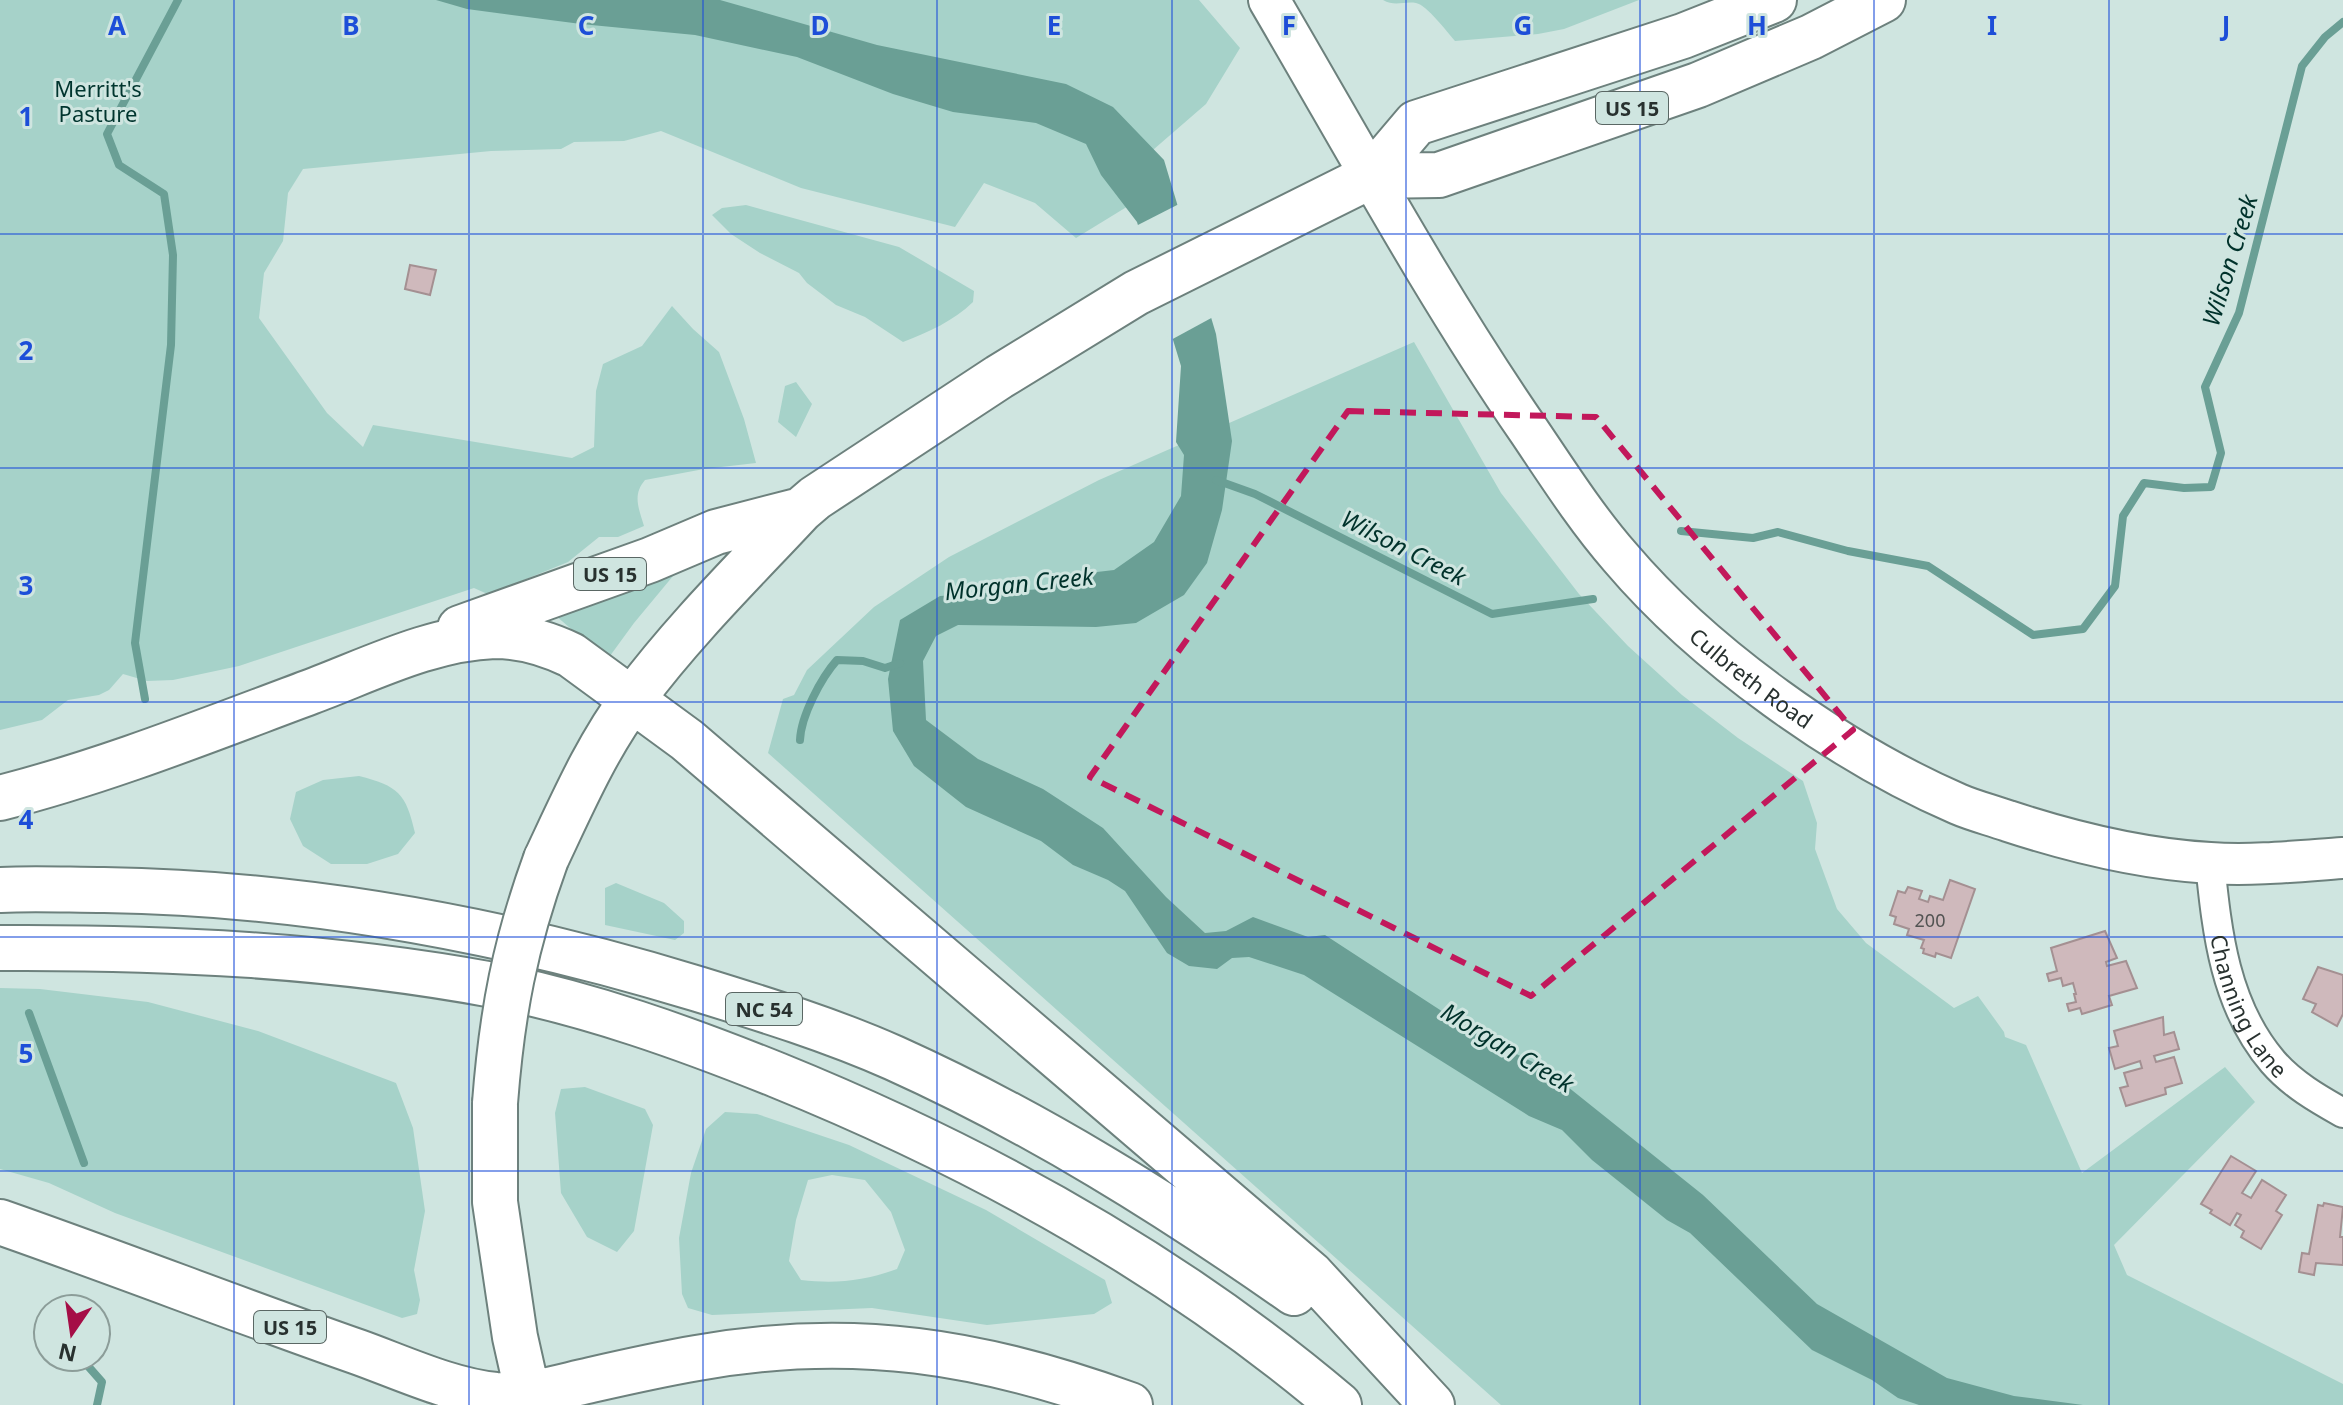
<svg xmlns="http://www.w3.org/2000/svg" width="2343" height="1405" font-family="'Noto Sans',sans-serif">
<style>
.green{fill:#a6d2c9;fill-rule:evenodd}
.water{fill:#6a9f95}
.pier{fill:#cfe5e0}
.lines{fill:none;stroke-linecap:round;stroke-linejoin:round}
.stream{stroke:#6a9f95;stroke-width:8}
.building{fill:#cfb9bc;stroke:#a49092;stroke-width:2}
.street-casing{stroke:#6d817d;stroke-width:32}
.secondary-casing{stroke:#6d817d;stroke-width:44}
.highway-casing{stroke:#6d817d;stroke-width:48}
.street{stroke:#fff;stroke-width:28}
.secondary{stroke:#fff;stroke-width:40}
.highway{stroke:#fff;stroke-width:44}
.highway-bridge-casing{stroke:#6d817d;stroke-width:48;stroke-linecap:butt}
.highway-bridge{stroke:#fff;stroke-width:44}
.marked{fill:none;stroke:#c2185b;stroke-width:6;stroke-dasharray:16 10;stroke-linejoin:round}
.grid{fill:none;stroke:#1d4ed8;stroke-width:2;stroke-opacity:0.55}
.labels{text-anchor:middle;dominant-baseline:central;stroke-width:6;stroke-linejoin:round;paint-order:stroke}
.number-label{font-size:18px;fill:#525352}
.shield{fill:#cfe5e0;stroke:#5a6764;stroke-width:2}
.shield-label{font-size:20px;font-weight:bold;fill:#28312f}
.park-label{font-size:22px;fill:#00352e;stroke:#cfe5e0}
.street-label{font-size:22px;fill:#28312f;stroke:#cfe5e0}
.water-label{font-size:24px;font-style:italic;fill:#00322b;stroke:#cfe5e0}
.grid-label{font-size:26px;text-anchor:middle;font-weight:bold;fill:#1d4ed8;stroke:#cfe5e0;stroke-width:6;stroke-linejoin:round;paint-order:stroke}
</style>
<rect width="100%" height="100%" fill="#cfe5e0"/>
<path class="green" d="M0 0H1199L1240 48 1206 104 1146 156 1169 181 1076 238 1035 203 984 183 955 227 801 188 661 131 624 141 574 142 561 149 491 151 303 169 288 193 283 241 264 273 259 318 327 413 363 447 373 425 572 458 594 447 596 391 603 364 642 346 672 306 693 329 719 352 744 419 756 463 704 469 645 480C632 495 639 509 644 526L618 537H599L568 562 509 586 492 596 474 588 239 666 173 680 147 681 123 674 109 690 99 695 68 700 42 720 0 730Z
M1383 0H1639L1564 29 1538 34 1455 41C1447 32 1427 5 1416 3 1404 1 1395 7 1383 0Z
M746 205 899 247 974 291 973 302C954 321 928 332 903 342L865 317 836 305 807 283 799 273 760 253 731 234 712 215 722 208Z
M1414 342 1501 493 1579 594 1628 646 1682 695 1738 738 1803 781 1817 823 1815 849 1837 909 1866 943 1954 1008 1978 996 2004 1032 2005 1037 2026 1045 2082 1173 2225 1067 2255 1102 2114 1245 2127 1275 2343 1384V1405H1501L768 753 783 699 794 695 807 670 874 607 949 557 1099 480Z
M796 382 812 404 796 437 778 422 785 386Z
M672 573 673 576 634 623 607 660 555 615Z
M359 776C398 786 406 793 415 833L398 854 367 864H331L303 846 290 819 296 792 323 780Z
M616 883 664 903 684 921V933L675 940 605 925V888Z
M0 988 40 989 148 1002 258 1031 396 1083 413 1128 425 1211 414 1270 420 1300 417 1314 402 1318 115 1213 49 1183 0 1169Z
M585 1087 645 1109 653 1125 634 1231 617 1252 587 1237 561 1193 555 1113 561 1089Z
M725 1112 757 1114 849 1145 986 1210 1105 1280 1112 1303 1094 1314 987 1325 872 1308 712 1315 688 1308 682 1294 679 1238 691 1173 706 1129ZM832 1175 865 1180 891 1212 905 1250 897 1269C864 1281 836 1284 801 1280L789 1261 796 1220 808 1180Z"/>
<path class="water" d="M436 0H720L877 45 1066 84 1113 107 1164 160 1216 334 1232 441 1222 510 1207 563 1184 595 1136 623 1096 627 958 625 936 636 923 661 926 720 978 759 1043 789 1103 828 1166 897 1205 933 1226 931 1253 917 1308 937 1325 935 1480 1036 1543 1067 1703 1195 1817 1304 1947 1378 2014 1396 2083 1405H1919L1898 1398 1872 1380 1812 1350 1690 1233 1667 1220 1592 1160 1562 1130 1529 1116 1304 975 1249 957 1232 958 1217 969 1189 966 1167 953 1125 891 1108 880 1073 865 1041 841 966 807 914 766 893 731 888 679 900 620 940 596 1042 589 1080 574 1114 570 1154 542 1181 496 1184 455 1176 442 1181 366 1137 222 1101 175 1086 144 1036 123 953 112 893 94 797 57 695 35 581 24 467 9Z"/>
<path class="pier" d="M1181 203 1215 316 1169 341 1134 227Z"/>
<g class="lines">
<path class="stream" d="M1216 480 1255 494 1492 614 1593 599
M1681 531 1753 538 1778 532 1848 551 1928 566 2033 635 2083 629 2115 586 2123 516 2144 483 2184 488 2211 487 2221 453 2205 387 2239 313 2302 66 2325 37 2343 22
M145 699 135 643 171 345 173 255 164 194 119 165 107 134 178 0
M800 740C801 716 821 678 837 660L863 661 885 668 900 663
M29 1013 84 1163
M43 1316 48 1321
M80 1357 102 1382 97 1405"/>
</g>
<path class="building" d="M410 265 436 270 430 295 405 289Z
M1950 880 1975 889 1951 958 1936 953 1935 957 1923 953 1924 949 1921 948 1924 940 1907 935 1909 929 1894 924 1896 917 1890 915 1898 891 1905 893 1908 887 1922 891 1919 899 1928 902 1930 896 1943 900Z
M2105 931 2117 958 2106 962 2107 966 2126 961 2137 988 2109 996 2112 1005 2082 1014 2080 1008 2069 1011 2067 1004 2076 1002 2074 994H2076L2073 983 2063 986 2061 978 2049 981 2047 974 2057 971 2051 948Z
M2318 967 2343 975V1014L2337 1026 2312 1012 2316 1004 2303 999Z
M2163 1017 2164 1035 2174 1032 2179 1049 2154 1056 2156 1062 2174 1057 2182 1083 2165 1088 2166 1094 2126 1106 2120 1088 2128 1086 2124 1073 2142 1068 2140 1061 2115 1069 2109 1048 2118 1046 2114 1031Z
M2231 1156 2256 1171 2242 1193 2251 1198 2262 1180 2286 1195 2276 1211 2282 1215 2261 1249 2241 1237 2244 1231 2235 1225 2241 1215 2237 1213 2230 1225 2210 1213 2212 1210 2201 1204Z
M2324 1203 2343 1207 2340 1237H2343V1265L2316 1263 2314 1275 2299 1272 2302 1253 2309 1254 2318 1205 2323 1206Z"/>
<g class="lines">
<g class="street-casing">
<g id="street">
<path id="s1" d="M2210 863C2217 933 2225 1006 2273 1062 2292 1084 2318 1099 2343 1113"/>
</g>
</g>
<g class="secondary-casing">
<g id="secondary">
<path id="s2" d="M1269 0C1354 145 1434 293 1529 431 1558 474 1586 518 1620 557 1703 655 1840 753 1958 804 1974 811 1991 815 2008 821 2072 842 2141 859 2210 863 2253 866 2300 861 2343 858"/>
</g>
</g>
<g class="highway-casing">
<path id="highway" d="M1371 176 1439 175 1698 85 1811 37 1883 0
M460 628 650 560 716 532 801 510
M0 798C106 771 208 730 310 692 369 670 431 638 495 636 523 636 546 643 571 655L687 740 1311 1274 1432 1405
M546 859C572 804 597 746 634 697 684 630 744 571 801 510L815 498 999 377 1136 293 1371 176 1416 123 1683 36 1774 0
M0 890C34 888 70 890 104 890 306 893 505 930 698 989 763 1009 831 1030 894 1058 1036 1122 1167 1204 1294 1293
M0 948C165 947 331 955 493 985 590 1004 685 1038 777 1075 979 1157 1172 1263 1339 1405
M495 1103V1202L515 1337 528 1395
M0 1222C120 1264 238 1310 358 1352 400 1367 451 1391 496 1395 529 1397 559 1387 591 1380 626 1372 662 1364 697 1358 853 1330 982 1351 1130 1405"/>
</g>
<use href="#street" class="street"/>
<use href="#secondary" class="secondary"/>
<use href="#highway" class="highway"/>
<g class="highway-bridge-casing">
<path id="highway-bridge" d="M495 1103C502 1012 515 944 546 859"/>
</g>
<use href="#highway-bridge" class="highway-bridge"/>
</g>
<path class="marked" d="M1348 411 1596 417 1853 730 1531 996 1090 777Z"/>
<path class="grid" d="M234 0V1405M469 0V1405M703 0V1405M937 0V1405M1172 0V1405M1406 0V1405M1640 0V1405M1874 0V1405M2109 0V1405M0 234H2343M0 468H2343M0 702H2343M0 937H2343M0 1171H2343"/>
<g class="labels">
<g class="number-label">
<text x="1930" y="920">200</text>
</g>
<g class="shield">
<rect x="1596" y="92" width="72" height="32" rx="6"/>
<rect x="574" y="558" width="72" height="32" rx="6"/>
<rect x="726" y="993" width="76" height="32" rx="6"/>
<rect x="254" y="1311" width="72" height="32" rx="6"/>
</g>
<g class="shield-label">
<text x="1632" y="108">US 15</text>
<text x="610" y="574">US 15</text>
<text x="764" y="1009">NC 54</text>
<text x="290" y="1327">US 15</text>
</g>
<g class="park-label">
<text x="98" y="88">Merritt's<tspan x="98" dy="25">Pasture</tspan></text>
</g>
<g class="street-label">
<text stroke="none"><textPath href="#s2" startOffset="838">Culbreth Road</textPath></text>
<text stroke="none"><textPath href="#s1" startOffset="150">Channing Lane</textPath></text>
</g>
<g class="water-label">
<text transform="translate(2229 260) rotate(-73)">Wilson Creek</text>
<text transform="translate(1404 547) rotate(27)">Wilson Creek</text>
<text transform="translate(1019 583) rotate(-6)">Morgan Creek</text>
<text transform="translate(1508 1047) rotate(31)">Morgan Creek</text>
</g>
</g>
<g class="grid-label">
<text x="117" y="35">A</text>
<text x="351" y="35">B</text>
<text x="586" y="35">C</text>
<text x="820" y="35">D</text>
<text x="1054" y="35">E</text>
<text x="1289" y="35">F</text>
<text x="1523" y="35">G</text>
<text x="1757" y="35">H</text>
<text x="1992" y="35">I</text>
<text x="2226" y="35">J</text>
<text x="26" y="126">1</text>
<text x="26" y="360">2</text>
<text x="26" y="595">3</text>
<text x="26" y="829">4</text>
<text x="26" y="1063">5</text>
</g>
<g transform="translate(72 1333) rotate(193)"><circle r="38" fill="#cfe5e0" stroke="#8c9d99" stroke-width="2"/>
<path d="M0-6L14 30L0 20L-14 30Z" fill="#a50d46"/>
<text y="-12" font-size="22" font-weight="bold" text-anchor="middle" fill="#28312f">N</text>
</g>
</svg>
